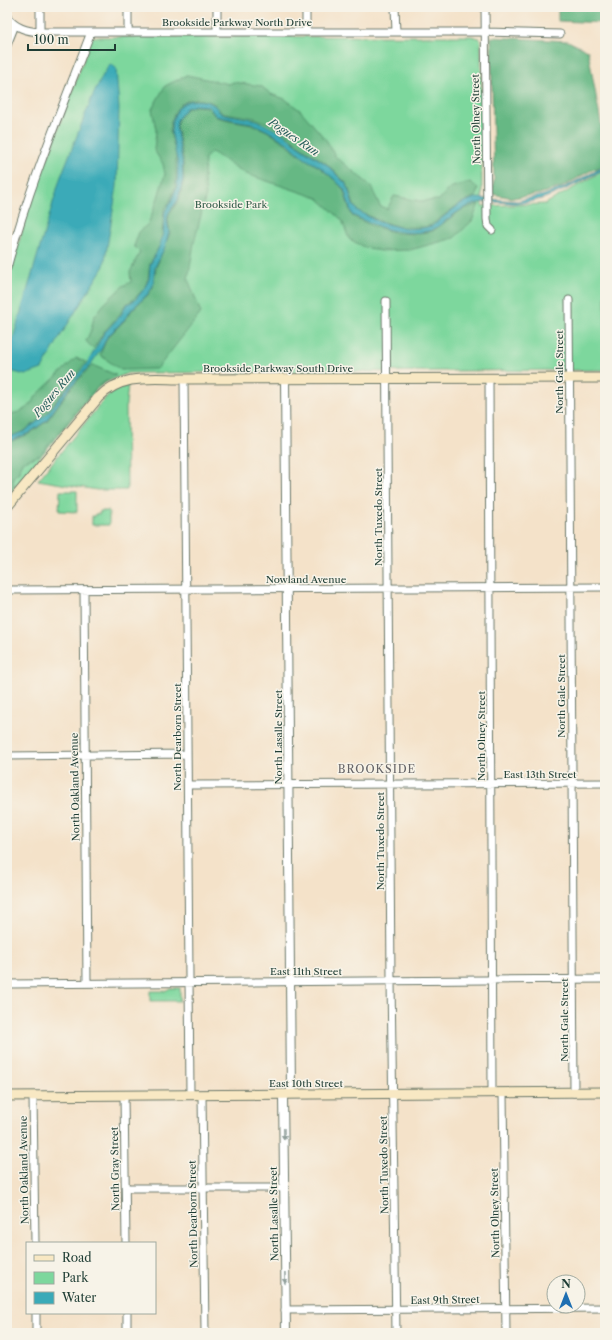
<svg xmlns="http://www.w3.org/2000/svg" width="612" height="1340" font-family="'Libre Caslon Text',serif">
<style>
.green{fill:#7dd79d;stroke:#4e8a68}
.forest{fill:#66b884;stroke:#427a5c}
.water{fill:#3aaab8;stroke:#2c7476}
.lines{fill:none;stroke-linecap:round;stroke-linejoin:round}
.minor-casing{stroke:#6a7768;stroke-width:9}
.tertiary-casing{stroke:#6a7768;stroke-width:10}
.secondary-casing{stroke:#6a7768;stroke-width:11}
.minor{stroke:#fff;stroke-width:7}
.tertiary{stroke:#fff;stroke-width:8}
.secondary{stroke:#f8e8c3;stroke-width:9}
.oneway{fill:#8f9e9a}
.labels{text-anchor:middle;dominant-baseline:central;stroke-width:3;stroke-linejoin:round;paint-order:stroke}
.street-label{font-size:10px;fill:#1f3d34;stroke:#f7f3e8}
.park-label{font-size:10px;fill:#325c49;stroke:#f7f3e8}
.water-label{font-size:11px;font-style:italic;fill:#275e5c;stroke:#f7f3e8}
.neighbourhood-label{font-size:11px;letter-spacing:1px;fill:#676567;stroke:#f7f3e8}
</style>
<rect width="100%" height="100%" fill="#f7f3e8"/>
<filter id="ink" filterUnits="userSpaceOnUse"><feTurbulence type="fractalNoise" baseFrequency=".025" numOctaves="2"/><feDisplacementMap in="SourceGraphic" scale="8" xChannelSelector="R" yChannelSelector="G"/><feConvolveMatrix kernelMatrix="1 2 1 2 8 2 1 2 1" color-interpolation-filters="sRGB"/></filter>
<filter id="wash" filterUnits="userSpaceOnUse"><feTurbulence type="fractalNoise" baseFrequency=".012" numOctaves="4" result="noise"/><feDisplacementMap in="SourceGraphic" scale="16" xChannelSelector="R" yChannelSelector="G"/><feGaussianBlur stdDeviation="0.9" result="paint"/><feColorMatrix in="noise" values="0 0 0 0 0 0 0 0 0 0 0 0 0 0 0 0 0 1.4 0 .05"/><feComposite in="paint" operator="in"/></filter>
<g filter="url(#wash)">
<rect width="100%" height="100%" fill="#f4e2c9"/>
<path class="green" d="M472 36 479 38 481 41 482 206 545 204 605 170V370L128 373 107 382 98 388 7 497V284L27 214 92 37Z
M128 385 126 404 127 490H97L38 480 107 396 117 389Z
M60 491H77V512L59 511Z
M100 511H109V525H92V516H95V514H100Z
M170 988H180V1001H150V991H165Z"/>
<path class="forest" d="M583 7H605V23L558 21V9Z
M491 37 568 41 588 51 605 146V165L590 171 562 187 539 194 513 198 492 194 494 179Z
M187 75 229 84 233 82 261 86 271 94 285 99 301 111 327 141 335 156 371 186 380 206 387 209 394 196 420 201 439 200 449 188 470 182 478 188 476 196 459 204 431 225 425 227H400L380 221 358 211 354 205 347 184 326 163 298 145 288 135 269 124 255 118 225 113 220 111 217 106 211 102 198 99 189 100 181 104 176 110 171 121 170 131 176 154V185L170 201 164 210 162 235 159 247 150 264 148 279 144 289 134 299 125 305 120 314 104 332 93 349 86 341 91 330 94 317 104 304 123 286 131 282 130 272 140 252 134 246 139 232 148 224 156 204 165 174 163 164 154 150 156 130 152 109 165 86Z
M195 106 207 107 216 117 234 121 251 124 267 131 288 145 304 158 319 167 335 180 343 189 352 216 370 225 396 233 414 234 433 231 461 210 479 204 472 221 454 238 410 250 380 251 364 247 349 239 342 220 318 198 246 174 212 152 205 158 204 180 206 195 194 243 188 279 201 313 157 369 121 370 100 355 107 338 126 319 132 310 148 295 153 287 156 268 170 233 168 219 170 213 179 200 184 179 183 158 177 127 178 119 186 109Z
M76 358 86 362C66 386 40 432 7 437V415L19 412 28 407 38 394Z
M92 365 116 375 97 387 40 455 22 462 19 472 13 477 14 487 7 495V443L29 434 47 421 70 389Z"/>
<path class="water" d="M110 64 116 68 119 108 117 186 104 266 61 335 42 369 25 375 7 370V359L60 179 92 97 103 75Z
M189 101C200 100 214 100 219 112L224 114 256 120 287 136 297 145 326 164 347 185 353 205 358 211 379 222 406 229 423 228 432 226 460 204 475 198 517 201 544 195 563 188 605 166V169C578 182 552 200 521 203 507 204 492 200 478 203 458 208 450 219 434 229 431 231 426 231 422 232 397 235 375 226 352 215L344 189 335 180 320 167 304 158 289 144 268 131 252 123 234 120 216 116 208 106 195 105 186 108 177 120 176 127 182 159 183 180 178 200 169 212 167 219 169 232 165 247 155 267 153 286 148 294 132 309 125 319 107 337 102 348 91 364 69 389 46 421 29 433 7 442V438L25 431 46 415 88 362 104 333 121 315 126 305 135 300 144 289 149 279 150 265 159 247 163 235 165 211 171 202 177 186 178 165 171 131 172 121 177 110 181 105Z"/>
</g>
<g filter="url(#ink)">
<g class="lines">
<g class="minor-casing">
<path id="minor" d="M40 7V32
M128 7V32
M217 7V32
M306 7V31
M395 7 396 32
M485 7 487 219 488 226 492 230
M7 17C16 28 26 31 40 32H485L560 34
M7 45 15 25
M7 268C29 187 61 110 91 32
M569 300 574 1093
M386 301 391 981 396 1333
M489 378 492 1093
M184 379 190 1095
M7 590 605 587
M84 590 87 983
M7 756 187 754
M188 785 605 783
M7 984 605 979
M503 1093 506 1333
M202 1095 205 1333
M33 1096 35 1243
M124 1096 126 1243
M126 1188H284
M285 1310 605 1308
M36 1313V1333
M127 1313V1333"/>
</g>
<g class="tertiary-casing">
<path id="tertiary" d="M285 379 291 1094
M283 1095 286 1333"/>
</g>
<g class="secondary-casing">
<path id="secondary" d="M7 507 98 398C122 373 152 379 184 379L605 378
M7 1096 605 1092"/>
</g>
<use href="#minor" class="minor"/>
<use href="#tertiary" class="tertiary"/>
<use href="#secondary" class="secondary"/>
</g>
<defs><path id="oneway-solid" d="M-6-.8H1V-3.2L6.5 0L1 3.2V.8H-6Z"/></defs>
<g class="oneway">
<use href="#oneway-solid" transform="translate(284 1134) rotate(89)"/>
<use href="#oneway-solid" transform="translate(285 1278) rotate(89)"/>
</g>
</g>
<g class="labels">
<g class="street-label">
<text x="237" y="22">Brookside Parkway North Drive</text>
<text transform="translate(476 119) rotate(-91)">North Olney Street</text>
<text x="278" y="368">Brookside Parkway South Drive</text>
<text transform="translate(559 372) rotate(-90)">North Gale Street</text>
<text transform="translate(378 517) rotate(-90)">North Tuxedo Street</text>
<text x="306" y="579">Nowland Avenue</text>
<text transform="translate(561 696) rotate(-90)">North Gale Street</text>
<text transform="translate(481 736) rotate(-90)">North Olney Street</text>
<text transform="translate(177 737) rotate(-90)">North Dearborn Street</text>
<text transform="translate(278 737) rotate(-90)">North Lasalle Street</text>
<text x="540" y="774">East 13th Street</text>
<text transform="translate(75 787) rotate(-91)">North Oakland Avenue</text>
<text transform="translate(380 841) rotate(-90)">North Tuxedo Street</text>
<text x="306" y="971">East 11th Street</text>
<text transform="translate(564 1020) rotate(-90)">North Gale Street</text>
<text x="306" y="1083">East 10th Street</text>
<text transform="translate(384 1165) rotate(-91)">North Tuxedo Street</text>
<text transform="translate(115 1169) rotate(-91)">North Gray Street</text>
<text transform="translate(24 1170) rotate(-91)">North Oakland Avenue</text>
<text transform="translate(495 1213) rotate(-91)">North Olney Street</text>
<text transform="translate(193 1214) rotate(-91)">North Dearborn Street</text>
<text transform="translate(274 1214) rotate(-91)">North Lasalle Street</text>
<text transform="translate(445 1300) rotate(-1)">East 9th Street</text>
</g>
<g class="park-label">
<text x="231" y="204">Brookside Park</text>
</g>
<g class="water-label">
<text transform="translate(294 137) rotate(34)">Pogues Run</text>
<text transform="translate(54 393) rotate(-50)">Pogues Run</text>
</g>
<g class="neighbourhood-label">
<text x="377" y="769">BROOKSIDE</text>
</g>
</g>
<rect width="612" height="1340" fill="none" stroke="#f7f3e8" stroke-width="24"/>
<rect x="26" y="1242" width="130" height="72" fill="#f7f3e8" stroke="#a1aaa0"/>
<rect x="34" y="1255" width="20" height="6" fill="#f8e8c3" stroke="#a1aaa0"/>
<text x="62" y="1262" font-size="12" fill="#1f3d34">Road</text>
<rect x="34" y="1272" width="20" height="12" fill="#7dd79d" stroke="#a1aaa0"/>
<text x="62" y="1282" font-size="12" fill="#1f3d34">Park</text>
<rect x="34" y="1292" width="20" height="12" fill="#3aaab8" stroke="#a1aaa0"/>
<text x="62" y="1302" font-size="12" fill="#1f3d34">Water</text>
<g transform="translate(566 1294)"><circle r="19" fill="#f7f3e8" stroke="#a1aaa0"/>
<path d="M0-3L7 15L0 10L-7 15Z" fill="#1f6fb2"/>
<text y="-6" font-size="11" font-weight="bold" text-anchor="middle" fill="#1f3d34">N</text>
</g>
<path d="M28 44v6h87v-6" fill="none" stroke="#1f3d34" stroke-width="2"/>
<text x="34" y="44" font-size="12" fill="#1f3d34" stroke="#f7f3e8" stroke-width="3" paint-order="stroke">100 m</text>
</svg>
